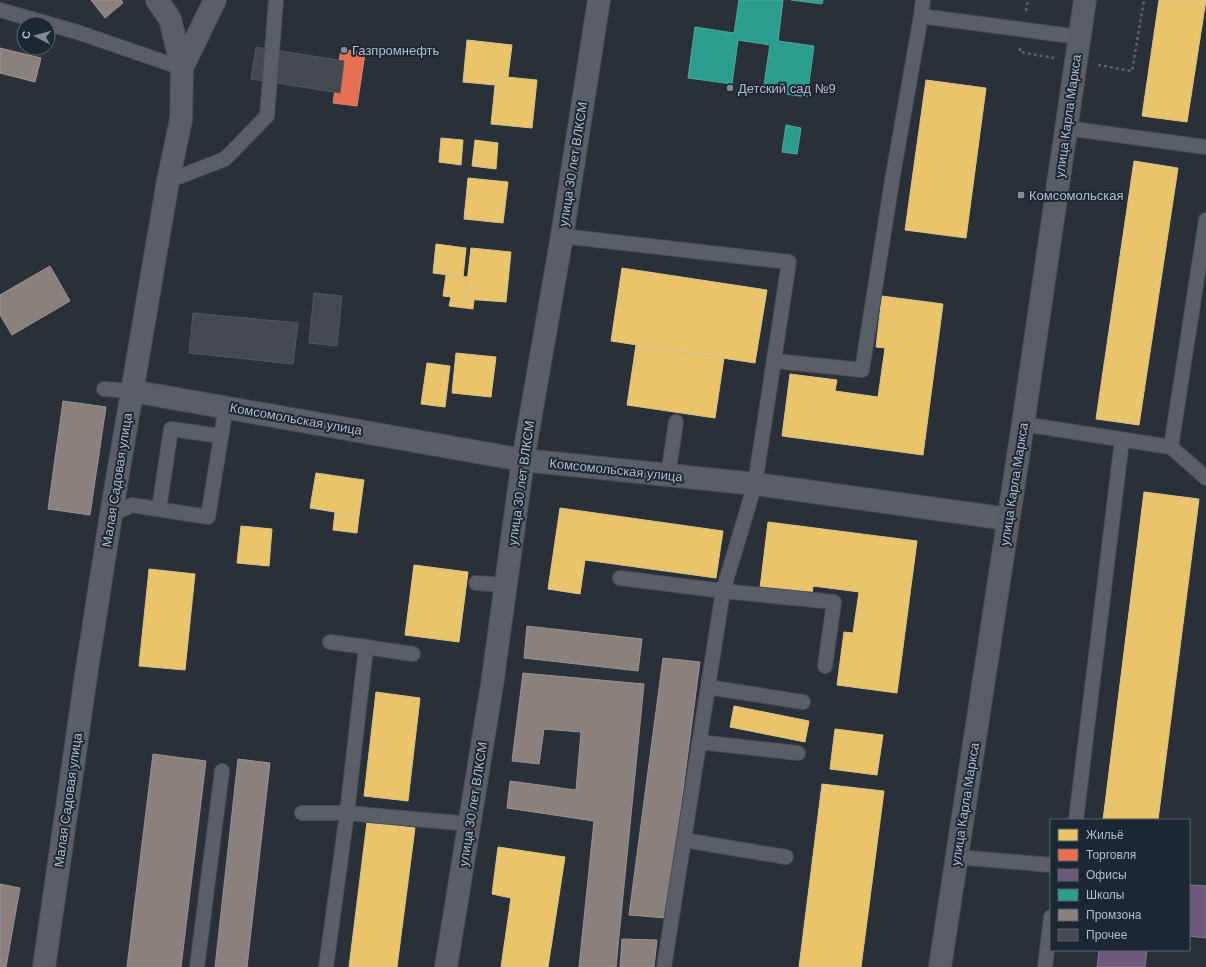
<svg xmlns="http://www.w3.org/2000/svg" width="1206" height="967" font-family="Arial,sans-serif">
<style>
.homes{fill:#e9c46a;stroke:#d9c286}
.shops{fill:#e76f51;stroke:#d88675}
.offices{fill:#6d597a;stroke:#827792}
.schools{fill:#2a9d8f;stroke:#53a6a0}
.industry{fill:#8a817c;stroke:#979393}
.building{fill:#444950;stroke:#52575f}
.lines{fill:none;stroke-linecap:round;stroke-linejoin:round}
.service-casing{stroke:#484c53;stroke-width:16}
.minor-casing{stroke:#484c53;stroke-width:24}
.tertiary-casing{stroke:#484c53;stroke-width:24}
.secondary-casing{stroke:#484c53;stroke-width:24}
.path{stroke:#5d636a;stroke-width:2.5;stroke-dasharray:3 3;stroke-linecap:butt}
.service{stroke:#5a5e66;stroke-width:14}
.minor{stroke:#5a5e66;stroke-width:22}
.tertiary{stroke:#5a5e66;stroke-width:22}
.secondary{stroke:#595d64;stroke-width:22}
.poi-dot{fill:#848b96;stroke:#1d2633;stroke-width:1.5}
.labels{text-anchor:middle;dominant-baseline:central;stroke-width:4;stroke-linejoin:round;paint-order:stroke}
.poi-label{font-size:13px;fill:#b4bcc9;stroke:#1d2633;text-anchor:start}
.street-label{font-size:13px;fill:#b4bcc9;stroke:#1d2633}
</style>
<rect width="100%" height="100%" fill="#2a3038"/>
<path class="homes" d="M1159 0H1206L1187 122 1142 116Z
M467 40 512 45 508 77 496 76 495 85 463 82Z
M496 76 537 80 532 128 491 124Z
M926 80 986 88 966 238 905 230Z
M441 138 463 140 461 165 439 162Z
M475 140 498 143 496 169 472 166Z
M1134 161 1178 168 1139 425 1096 419Z
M468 178 508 182 503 223 464 219Z
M436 244 466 248 463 277 433 273Z
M471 248 511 252 506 302 465 299Z
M622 268 767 290 755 363 611 341Z
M446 275 468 277 465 299 474 300 473 309 449 306 451 297 443 296Z
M882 296 943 304 923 455 782 436 790 374 837 380 835 391 878 397 885 348 876 347Z
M636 345 724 358 715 418 627 405Z
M456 353 496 357 491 397 452 393Z
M427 363 450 366 445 407 421 404Z
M316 473 364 480 359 516 310 508Z
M1144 492 1199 499 1158 820H1103Z
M560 508 723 531 716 578 585 560 580 594 548 589Z
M335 512 359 516 357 533 333 530Z
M768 522 917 541 897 693 837 685 844 632 853 633 859 592 813 586 812 594 760 588Z
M241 526 272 529 269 566 237 563Z
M414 565 468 572 459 642 405 635Z
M149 569 195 574 185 670 139 666Z
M376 692 420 698 408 801 364 796Z
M734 706 809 721 805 742 730 727Z
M835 729 883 735 877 775 830 769Z
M822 784 884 791 861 967H799Z
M367 822 415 828 397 967H349Z
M498 847 565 857 548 967H501L511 898 492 894Z"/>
<path class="shops" d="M341 49 365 53 357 106 333 103Z"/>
<path class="offices" d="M1189 885 1206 886V938L1189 936Z
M1099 950H1147L1145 967H1097Z"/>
<path class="schools" d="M739 0H783L778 41 814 46 807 97 763 91 770 45 738 40 732 84 688 78 695 27 734 33Z
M791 0H823L822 4Z
M786 125 801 128 797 154 782 152Z"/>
<path class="industry" d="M91 0H121L123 3 105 18Z
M0 48 41 58 35 82 0 73Z
M50 266 70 301 12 335 0 315V295Z
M63 401 106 407 90 515 48 509Z
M527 626 642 639 638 671 524 658Z
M663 658 700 662 666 918 629 915Z
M523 673 644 684 616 967H579L594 821 507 808 510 781 576 790 581 732 544 729 539 764 512 761Z
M153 754 206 761 181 967H127Z
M238 759 270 763 247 967H215Z
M0 884 20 888 6 967H0Z
M622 939 657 940 654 967H620Z"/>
<path class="building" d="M256 47 344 61 340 93 251 79Z
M314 293 342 296 337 346 309 343Z
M193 313 298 323 293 364 189 353Z"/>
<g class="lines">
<g class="service-casing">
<path id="service" d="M0 10 77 32 182 68
M921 16 923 0
M1066 128 1206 147
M168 181 225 159 267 116 276 0
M562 236 789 262 755 484 723 591 664 967
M775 361 862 370 893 175 921 16 1079 37
M104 389 132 391
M1023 424 1171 447 1206 478
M1171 447 1206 220
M668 475 676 422
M159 509 171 429 221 436
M111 515 132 505 208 517 226 406
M620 578 723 591 834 602 825 666
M476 583 506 585
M330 642 366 647
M708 687 803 702
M699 742 798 753
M302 813H347L366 647 413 654
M1076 820 1122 440
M684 840 786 857
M957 857 1051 865
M197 967 222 771
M326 967 347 813 470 824
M1045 967 1051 917"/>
</g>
<g class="minor-casing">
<path id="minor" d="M182 68 215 0
M132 391 523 460 755 484 1008 519
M446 967 492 685 523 460 562 236 599 0"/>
</g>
<g class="tertiary-casing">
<path id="tertiary" d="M44 967 88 662 111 515 168 181 181 120 182 68 170 19 157 0"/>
</g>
<g class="secondary-casing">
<path id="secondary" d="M940 967 1023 424 1085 0"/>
</g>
<path class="path" d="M1026 11 1028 0
M1020 48V52L1054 58
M1098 65 1132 71 1144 0"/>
<use href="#service" class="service"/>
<use href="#minor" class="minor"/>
<use href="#tertiary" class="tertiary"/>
<use href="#secondary" class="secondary"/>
</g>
<g class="poi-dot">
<circle cx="344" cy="50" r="4"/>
<circle cx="730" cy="88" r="4"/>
<rect x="1017" y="191" width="8" height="8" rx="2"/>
</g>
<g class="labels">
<g class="poi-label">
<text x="352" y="50">Газпромнефть</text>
<text x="738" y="88">Детский сад №9</text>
<text x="1029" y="195">Комсомольская</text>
</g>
<g class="street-label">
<text transform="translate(1068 116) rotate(-82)">улица Карла Маркса</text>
<text transform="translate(573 164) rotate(-81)">улица 30 лет ВЛКСМ</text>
<text transform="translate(296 419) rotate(10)">Комсомольская улица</text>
<text transform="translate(616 470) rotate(6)">Комсомольская улица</text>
<text transform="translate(117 480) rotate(-81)">Малая Садовая улица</text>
<text transform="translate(521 483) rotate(-82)">улица 30 лет ВЛКСМ</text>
<text transform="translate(1014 484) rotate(-81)">улица Карла Маркса</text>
<text transform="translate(68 800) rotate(-82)">Малая Садовая улица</text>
<text transform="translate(473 804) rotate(-81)">улица 30 лет ВЛКСМ</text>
<text transform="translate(965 804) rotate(-81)">улица Карла Маркса</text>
</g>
</g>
<rect x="1050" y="819" width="140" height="132" fill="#1d2633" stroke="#59626f"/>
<rect x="1058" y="829" width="20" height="12" fill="#e9c46a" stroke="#59626f"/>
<text x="1086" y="839" font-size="12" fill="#b4bcc9">Жильё</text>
<rect x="1058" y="849" width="20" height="12" fill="#e76f51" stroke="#59626f"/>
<text x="1086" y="859" font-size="12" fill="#b4bcc9">Торговля</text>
<rect x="1058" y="869" width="20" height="12" fill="#6d597a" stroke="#59626f"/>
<text x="1086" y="879" font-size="12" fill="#b4bcc9">Офисы</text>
<rect x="1058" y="889" width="20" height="12" fill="#2a9d8f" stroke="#59626f"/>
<text x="1086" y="899" font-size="12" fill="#b4bcc9">Школы</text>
<rect x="1058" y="909" width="20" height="12" fill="#8a817c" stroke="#59626f"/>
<text x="1086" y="919" font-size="12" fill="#b4bcc9">Промзона</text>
<rect x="1058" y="929" width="20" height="12" fill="#444950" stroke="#59626f"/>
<text x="1086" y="939" font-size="12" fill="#b4bcc9">Прочее</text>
<g transform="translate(36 36) rotate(276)"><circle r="19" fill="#1d2633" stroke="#59626f"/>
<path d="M0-3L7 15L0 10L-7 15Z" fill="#848b96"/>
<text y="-6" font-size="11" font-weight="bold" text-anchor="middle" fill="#b4bcc9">С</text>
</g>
</svg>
